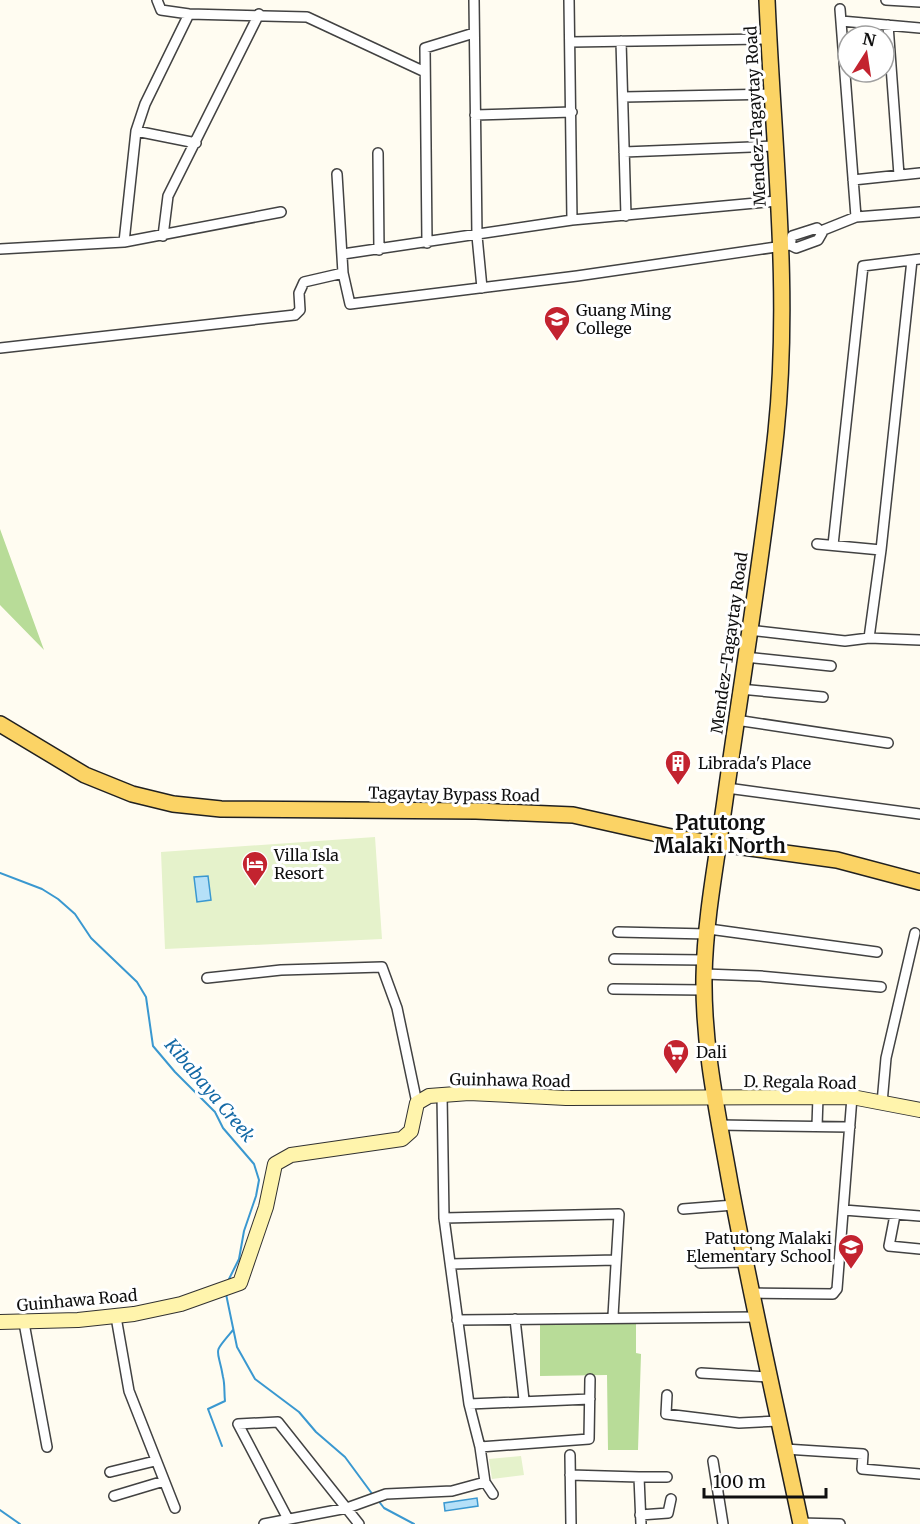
<svg xmlns="http://www.w3.org/2000/svg" width="920" height="1524" font-family="Merriweather,serif">
<style>
.forest{fill:#b8dc98}
.pitch{fill:#e5f2cb}
.water{fill:#b5e0f8;stroke:#3a98d0;stroke-width:1.5}
.lines{fill:none;stroke-linecap:round;stroke-linejoin:round}
.stream{stroke:#3a98d0;stroke-width:2}
.street-casing{stroke:#424242;stroke-width:12}
.secondary-casing{stroke:#313131;stroke-width:16}
.primary-casing{stroke:#202020;stroke-width:18}
.street{stroke:#fff;stroke-width:9}
.secondary{stroke:#fff4ac;stroke-width:14}
.primary{stroke:#fbd365;stroke-width:15}
.labels{text-anchor:middle;dominant-baseline:central;stroke-width:6;stroke-linejoin:round;paint-order:stroke}
.street-label{font-size:16px;fill:#0f0f0f;stroke:#fff}
.poi-label{font-size:16px;fill:#0f0f0f;stroke:#fff;text-anchor:start}
.water-label{font-size:18px;font-style:italic;fill:#1469a5;stroke:#fff}
.quarter-label{font-size:20px;font-weight:bold;fill:#0f0f0f;stroke:#fff}
</style>
<rect width="100%" height="100%" fill="#fffcf1"/>
<path class="forest" d="M0 529 44 650 0 605Z
M636 1322V1353L641 1354 638 1450H608L607 1375 540 1376V1325Z"/>
<path class="pitch" d="M375 837 382 939 165 949 161 852Z
M521 1456 524 1475 492 1479 489 1459Z"/>
<path class="water" d="M208 876 211 900 197 902 194 877Z
M477 1498 478 1506 445 1511 444 1503Z"/>
<g class="lines">
<path class="stream" d="M0 873 42 889 58 899 75 914 91 938 137 982 146 997 153 1046 175 1072 215 1112 223 1128 254 1164 259 1180 256 1196 244 1231 239 1259 227 1283
M226 1294 237 1347 255 1379 299 1412 316 1432 345 1457 373 1495
M222 1446 208 1409 225 1401C224 1393 225 1384 223 1377 218 1346 211 1356 233 1330
M377 1499 384 1508 414 1524
M0 1510 20 1524"/>
<g class="street-casing">
<path id="street" d="M157 0 161 10 189 14 307 17 425 72
M474 0 477 236 482 288
M569 0 572 220
M886 0 920 2
M840 9 856 217
M841 21 920 28
M888 25 899 175
M621 41 626 216
M571 42 769 39
M623 97 772 94
M475 115 572 112
M136 131 196 143
M624 152 774 146
M378 153 379 250
M337 174 343 273 350 304 577 276 790 245
M853 180 920 173
M817 228 822 233 818 240 796 248 790 245 792 236Z
M821 231 856 217 920 212
M163 236 168 196 259 14
M124 242 136 131 145 104 189 14
M427 243 425 48 474 33
M0 249 124 242 281 212
M343 254 572 220 777 201
M0 348 295 315 300 310 299 293 304 282 343 273
M817 544 881 550
M833 545 863 266 920 259
M749 630 845 641 869 638 920 640
M869 638 881 550 912 260
M745 657 831 666
M740 689 823 697
M736 720 888 743
M727 788 920 814
M709 929 877 952
M618 932 708 934
M614 959 705 960
M704 974 760 976 881 987
M207 978 281 970 382 967 397 1008 417 1103
M613 989 704 990
M882 1103 886 1058 915 933
M719 1125 850 1127
M817 1126 818 1097
M683 1209 734 1205
M844 1210 920 1216
M895 1215 889 1246 920 1249
M444 1218 619 1214 613 1316
M700 1263 746 1262
M451 1264 616 1260
M751 1293 833 1294 837 1289 852 1097
M116 1317 129 1391 175 1508
M515 1319 524 1400
M457 1320 756 1317
M24 1323 47 1447
M701 1373 769 1377
M667 1395 666 1414 739 1423 779 1421
M469 1404 590 1399
M480 1447 589 1439 590 1379
M785 1449 863 1454 862 1469 920 1474
M570 1455 571 1524
M713 1461 723 1524
M110 1472 155 1461
M570 1475 639 1477
M485 1482 493 1494
M114 1496 164 1481
M640 1515 668 1513 671 1499
M288 1519 238 1424 278 1422 359 1524
M800 1523 840 1524
M264 1524 347 1508 386 1494 452 1491 485 1482 480 1447 469 1404 444 1218 442 1095
M641 1524 639 1477H667"/>
</g>
<g class="secondary-casing">
<path id="secondary" d="M0 1322 78 1320 134 1314 181 1304 240 1283 266 1207 275 1164 291 1155 402 1139 411 1131 417 1103 429 1096 469 1093 566 1098 852 1097 920 1110"/>
</g>
<g class="primary-casing">
<path id="primary" d="M767 0C773 143 791 289 776 432 763 555 742 678 725 800 717 858 705 918 704 977 703 1047 718 1115 730 1183 751 1297 777 1410 801 1524
M0 724 85 775 132 794 173 804 221 809 476 811 573 815 676 838 837 860 920 882"/>
</g>
<use href="#street" class="street"/>
<use href="#secondary" class="secondary"/>
<use href="#primary" class="primary"/>
</g>
<defs>
<g id="university-pin" transform="scale(1.35)"><path d="M0 17L-7.5 6A9.5 9.5 0 1 1 7.5 6Z" fill="#c3232f" stroke="#fff"/><path d="M0-5L7-2L0 1L-7-2ZM-4 1L0 2.5L4 1V4Q0 6-4 4Z" fill="#fff"/></g>
<g id="building-pin" transform="scale(1.35)"><path d="M0 17L-7.5 6A9.5 9.5 0 1 1 7.5 6Z" fill="#c3232f" stroke="#fff"/><path d="M-4-6H4V6H1V3H-1V6H-4ZM-2.5-4.3h1.7v1.8h-1.7ZM.8-4.3h1.7v1.8H.8ZM-2.5-1h1.7V.8h-1.7ZM.8-1h1.7V.8H.8Z" fill="#fff"/></g>
<g id="hotel-pin" transform="scale(1.35)"><path d="M0 17L-7.5 6A9.5 9.5 0 1 1 7.5 6Z" fill="#c3232f" stroke="#fff"/><path d="M-6-4.5h1.5V1H6V5H4.5V3h-9V5H-6ZM-4 0a1.8 1.8 0 1 1 3.6 0ZM.5 0V-2.5h3Q6-2.5 6 0Z" fill="#fff"/></g>
<g id="supermarket-pin" transform="scale(1.35)"><path d="M0 17L-7.5 6A9.5 9.5 0 1 1 7.5 6Z" fill="#c3232f" stroke="#fff"/><path d="M-6-5.5h2.5l.6 2H6L4.5 2H-2.5L-4.4-4H-6ZM-1.5 3.2a1.3 1.3 0 1 0 .1 0ZM3 3.2a1.3 1.3 0 1 0 .1 0Z" fill="#fff"/></g>
<g id="school-pin" transform="scale(1.35)"><path d="M0 17L-7.5 6A9.5 9.5 0 1 1 7.5 6Z" fill="#c3232f" stroke="#fff"/><path d="M0-5L7-2L0 1L-7-2ZM-4 1L0 2.5L4 1V4Q0 6-4 4Z" fill="#fff"/></g>
</defs>
<g fill-rule="evenodd">
<use href="#university-pin" x="557" y="319"/>
<use href="#building-pin" x="678" y="763"/>
<use href="#hotel-pin" x="255" y="864"/>
<use href="#supermarket-pin" x="676" y="1052"/>
<use href="#school-pin" x="851" y="1247"/>
</g>
<g class="labels">
<g class="street-label">
<text transform="translate(755 116) rotate(-93)">Mendez-Tagaytay Road</text>
<text transform="translate(729 643) rotate(-82)">Mendez–Tagaytay Road</text>
<text transform="translate(454 794) rotate(1)">Tagaytay Bypass Road</text>
<text transform="translate(510 1080) rotate(1)">Guinhawa Road</text>
<text transform="translate(800 1082) rotate(1)">D. Regala Road</text>
<text transform="translate(77 1300) rotate(-5)">Guinhawa Road</text>
</g>
<g class="poi-label">
<text x="576" y="310">Guang Ming<tspan x="576" dy="18">College</tspan></text>
<text x="698" y="763">Librada's Place</text>
<text x="274" y="855">Villa Isla<tspan x="274" dy="18">Resort</tspan></text>
<text x="696" y="1052">Dali</text>
<text x="832" y="1238" text-anchor="end">Patutong Malaki<tspan x="832" dy="18">Elementary School</tspan></text>
</g>
<g class="water-label">
<text transform="translate(210 1090) rotate(50)">Kibabaya Creek</text>
</g>
<g class="quarter-label">
<text x="720" y="822">Patutong<tspan x="720" dy="23">Malaki North</tspan></text>
</g>
</g>
<g transform="translate(866 54) rotate(12)"><circle r="28" fill="#ffffff" stroke="#9f9f9f" stroke-width="1.5"/>
<path d="M0-4.5L10 22L0 15L-10 22Z" fill="#c3232f"/>
<text y="-9" font-size="16" font-weight="bold" text-anchor="middle" fill="#0f0f0f">N</text>
</g>
<path d="M704 1488v9h122v-9" fill="none" stroke="#0f0f0f" stroke-width="3"/>
<text x="713" y="1488" font-size="18" fill="#0f0f0f" stroke="#ffffff" stroke-width="4.5" paint-order="stroke">100 m</text>
</svg>
